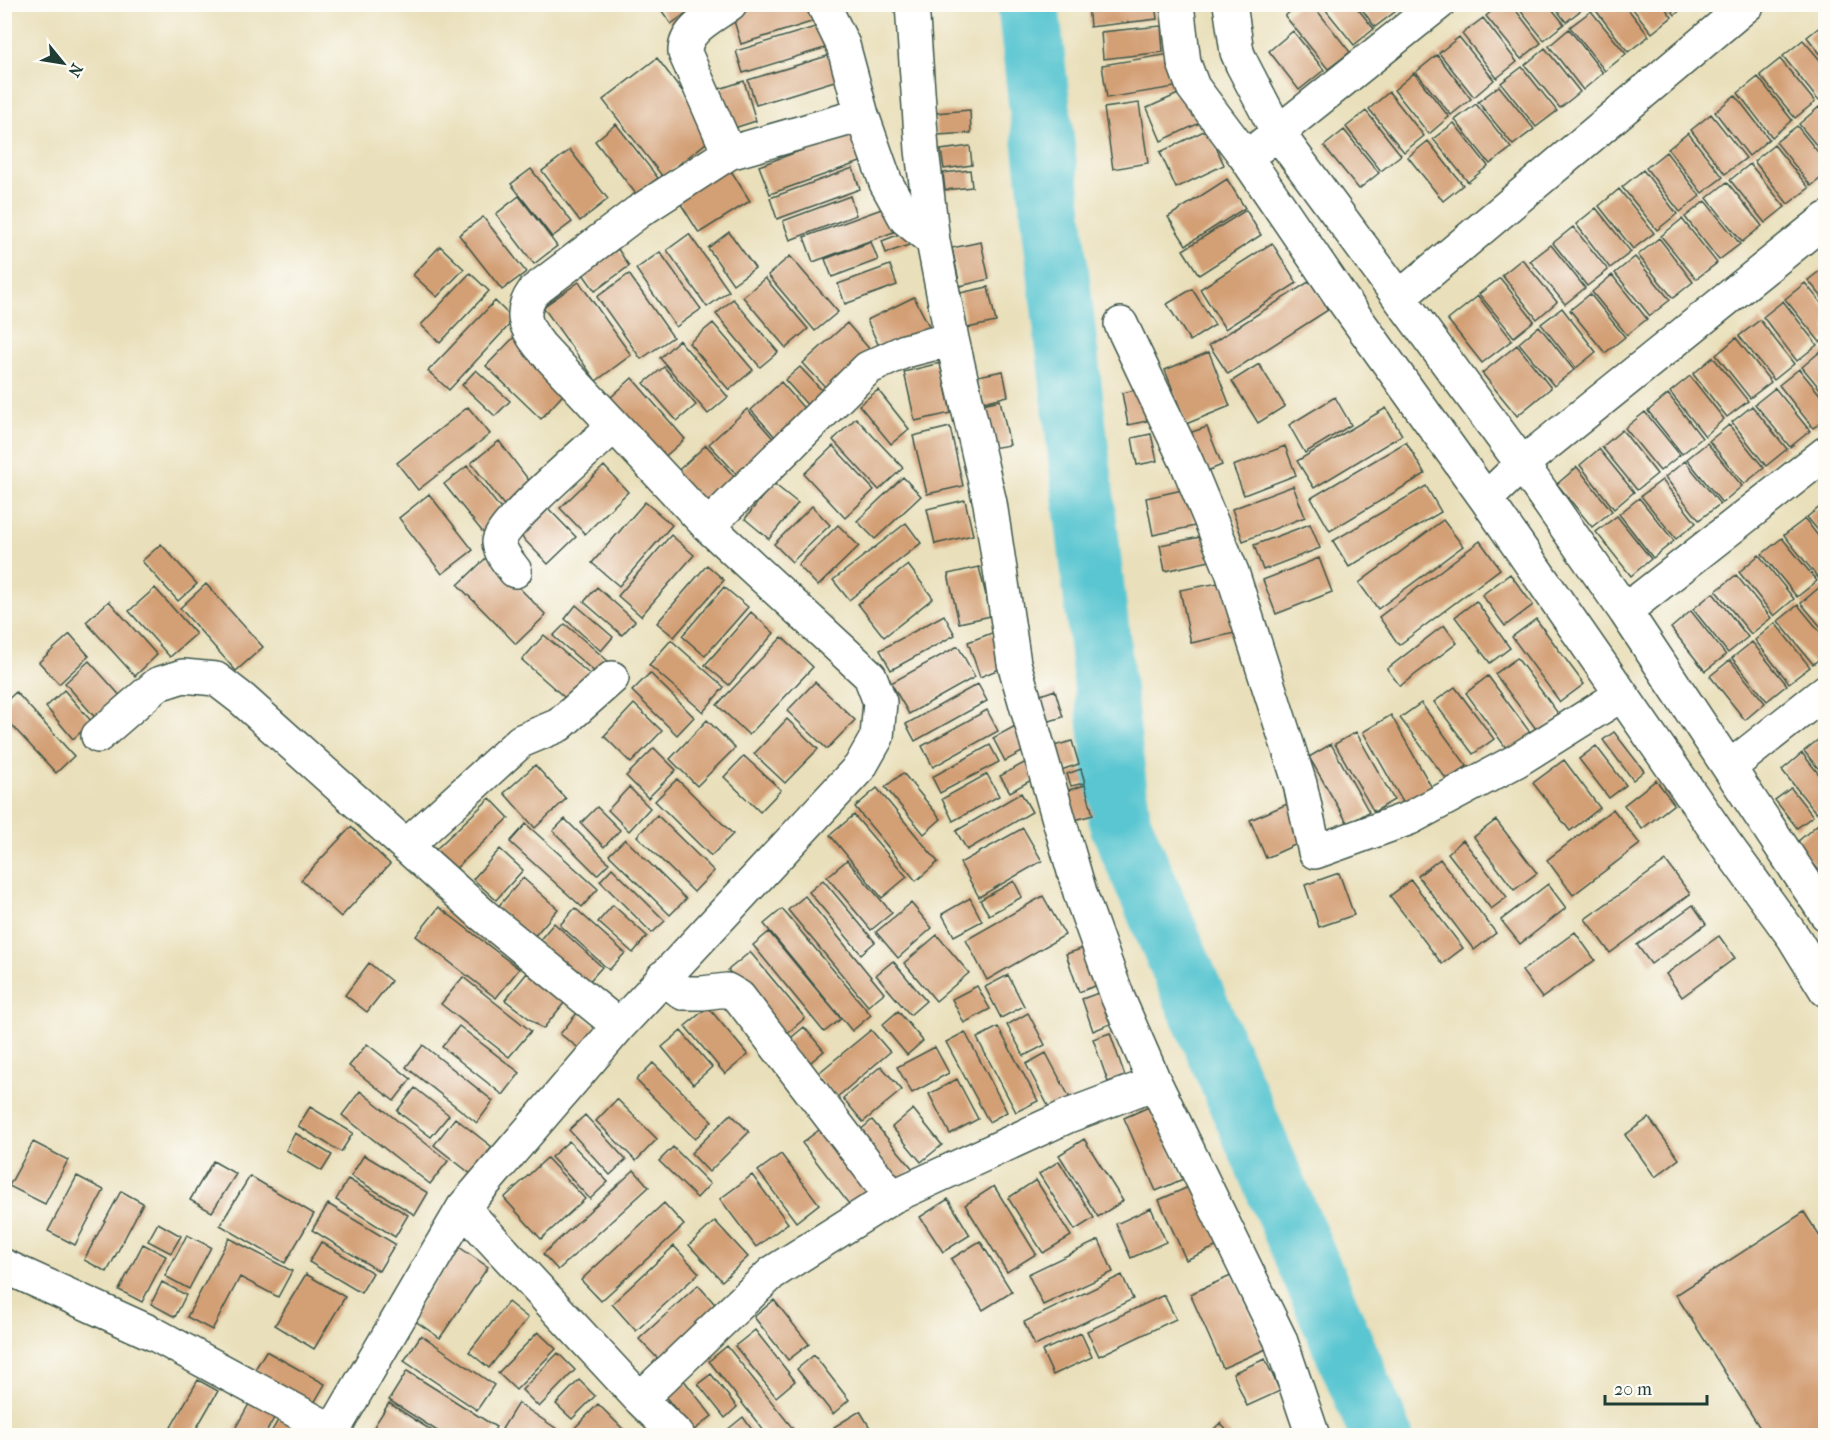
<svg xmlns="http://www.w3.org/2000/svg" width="1830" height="1440" font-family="'IM FELL French Canon',serif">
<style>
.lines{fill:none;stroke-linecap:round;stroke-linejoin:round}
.river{stroke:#5ac6d1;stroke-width:62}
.building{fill:#d39f75}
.minor-casing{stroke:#3d5548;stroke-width:36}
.minor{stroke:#fff;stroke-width:33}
</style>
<rect width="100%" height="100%" fill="#fdfcf7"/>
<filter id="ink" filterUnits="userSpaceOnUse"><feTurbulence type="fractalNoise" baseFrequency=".0167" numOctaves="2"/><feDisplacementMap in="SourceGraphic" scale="12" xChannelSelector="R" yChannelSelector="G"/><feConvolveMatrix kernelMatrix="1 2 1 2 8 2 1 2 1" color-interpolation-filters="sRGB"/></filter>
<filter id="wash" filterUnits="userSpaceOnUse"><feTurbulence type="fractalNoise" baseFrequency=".008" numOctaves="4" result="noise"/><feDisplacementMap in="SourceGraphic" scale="24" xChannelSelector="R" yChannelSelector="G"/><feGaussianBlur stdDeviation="1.35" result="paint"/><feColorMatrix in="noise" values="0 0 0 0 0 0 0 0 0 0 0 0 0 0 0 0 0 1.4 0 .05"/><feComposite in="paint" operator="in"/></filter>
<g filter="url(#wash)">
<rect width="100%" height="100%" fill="#e9dfba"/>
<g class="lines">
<path class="river" d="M1028 4 1120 823 1382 1436"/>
</g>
<g id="blocks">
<path class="building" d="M657 4H691L693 8 671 24Z
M763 4H816L821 19 741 44 732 14Z
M1088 4H1155L1157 19 1090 27Z
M1299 4H1312L1350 52 1328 69 1285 16Z
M1321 4H1354L1374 29 1354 45Z
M1358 4H1391L1396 11 1375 27Z
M1500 4H1511L1541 43 1521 59 1486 16Z
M1515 4H1548L1564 24 1544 40Z
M1552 4H1585L1586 6 1566 22Z
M1598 4H1624L1649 36 1628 52 1594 8Z
M1629 4H1662L1672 17 1652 33Z
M1667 4H1687L1675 15Z
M1591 11 1626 54 1605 71 1570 27Z
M1483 18 1517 62 1497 78 1462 34Z
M1826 22V61L1807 37Z
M822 25 828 47 743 73 736 51Z
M1161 26 1163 52 1103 59 1101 32Z
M1569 29 1603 73 1583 90 1549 46Z
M1293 31 1324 70 1299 90 1269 51Z
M1459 37 1494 80 1474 97 1439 53Z
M1803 40 1826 67V93L1818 100 1783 56Z
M1545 48 1580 92 1560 108 1525 65Z
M834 54 841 79 756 105 748 80Z
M1170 54 1175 87 1107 98 1102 65Z
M1437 55 1471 99 1451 115 1416 72Z
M657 58 716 135 663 177 603 100Z
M1780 59 1815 102 1795 118 1760 75Z
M1522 67 1557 111 1536 127 1501 83Z
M1414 73 1449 117 1429 134 1394 90Z
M1758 77 1792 120 1772 137 1738 93Z
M744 81 756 121 731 129 719 89Z
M1499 86 1534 129 1513 145 1478 102Z
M1187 90 1202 122 1161 141 1147 108Z
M1389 92 1424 136 1404 152 1369 109Z
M1735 95 1769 139 1749 156 1715 112Z
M1139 103 1148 163 1113 169 1104 108Z
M1476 104 1511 148 1490 164 1455 120Z
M1819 107 1826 115V157L1799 124Z
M970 110 971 133 937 135 935 113Z
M1366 111 1401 155 1381 171 1346 127Z
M1711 114 1746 158 1725 174 1691 130Z
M1454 123 1488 166 1468 182 1433 139Z
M616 124 658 178 636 194 595 141Z
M1797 126 1826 162V174L1811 186 1776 142Z
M1208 129 1224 165 1176 188 1160 152Z
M1344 130 1379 173 1359 189 1324 146Z
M853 131 863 161 770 194 759 166Z
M1688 133 1723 177 1702 193 1668 149Z
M1428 141 1463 185 1443 201 1408 157Z
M1774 145 1809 188 1788 204 1754 161Z
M970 146 972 165 944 169 941 150Z
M570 150 608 199 580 221 542 171Z
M1666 152 1700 196 1680 212 1646 168Z
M1750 164 1785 207 1765 223 1730 180Z
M728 166 750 201 699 233 677 198Z
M853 168 860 189 777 219 770 198Z
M531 169 572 222 552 237 511 184Z
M970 170 972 187 945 190 943 173Z
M1643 170 1677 214 1657 230 1622 187Z
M1227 179 1245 208 1186 245 1168 217Z
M1727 182 1762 226 1742 242 1707 198Z
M1619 189 1654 233 1633 249 1599 206Z
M519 196 557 246 534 264 496 214Z
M850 196 856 215 790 240 783 221Z
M1705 201 1740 244 1719 260 1685 217Z
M890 206 899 230 813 262 804 237Z
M1596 208 1631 252 1610 268 1576 224Z
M1246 210 1261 235 1199 275 1183 250Z
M483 217 526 272 502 290 459 235Z
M1682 219 1717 263 1696 279 1661 236Z
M1573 227 1608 270 1587 286 1553 243Z
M908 231 912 244 886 253 882 241Z
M729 232 755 268 733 284 708 248Z
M689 234 729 291 707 307 667 250Z
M1659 238 1693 282 1673 298 1638 255Z
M871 242 878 260 832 277 825 259Z
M981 242 989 279 960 286 952 248Z
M1272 243 1297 283 1225 329 1200 289Z
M1551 245 1585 288 1565 304 1530 261Z
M440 246 464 269 437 297 413 275Z
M618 249 629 266 595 291 583 274Z
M660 252 701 309 676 327 636 269Z
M790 256 838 312 815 331 768 275Z
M1635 257 1670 300 1650 316 1615 273Z
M1522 259 1557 302 1537 319 1502 275Z
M890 265 897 285 845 304 838 284Z
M1826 266V302L1808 280Z
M470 273 489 291 440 343 421 325Z
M629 274 673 337 641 359 597 297Z
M1612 275 1647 319 1627 335 1592 292Z
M765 278 808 329 786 348 743 297Z
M1500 278 1534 321 1514 337 1479 294Z
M1310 281 1328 310 1228 374 1209 345Z
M579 282 631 355 596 381 543 307Z
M1805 283 1826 309V338L1820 342 1785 299Z
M988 287 996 322 967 328 960 293Z
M1192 289 1215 325 1190 341 1167 304Z
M1590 294 1625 337 1605 353 1570 310Z
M1478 296 1512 340 1482 363 1448 320Z
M914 297 931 330 883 355 867 320Z
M733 299 778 352 760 367 716 314Z
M495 301 514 320 449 390 428 371Z
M1783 301 1817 345 1797 361 1763 317Z
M1562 308 1596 352 1576 368 1541 324Z
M1760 320 1794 364 1774 380 1739 336Z
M713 323 753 370 729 390 689 343Z
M847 323 872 352 829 391 803 363Z
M1539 326 1574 370 1554 386 1519 343Z
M517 334 571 386 541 419 486 366Z
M1736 338 1771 382 1750 398 1716 355Z
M679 340 728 397 708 414 660 358Z
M1517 345 1551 388 1517 416 1482 373Z
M1822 350 1826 355V396L1802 367Z
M1209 352 1230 406 1186 424 1165 370Z
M1713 357 1748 401 1727 417 1693 374Z
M940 363 951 413 915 421 904 372Z
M1259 364 1285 406 1258 423 1232 381Z
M664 367 696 405 677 421 644 383Z
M800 367 826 395 811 409 785 380Z
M1799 369 1826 402V419L1813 428 1779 385Z
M476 370 510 401 495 416 462 385Z
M1003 371 1008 396 984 402 978 376Z
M1690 376 1724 419 1705 436 1670 392Z
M632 378 685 439 661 460 609 399Z
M781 382 808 413 778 440 751 410Z
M1775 388 1810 431 1790 447 1755 404Z
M1140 389 1147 421 1128 425 1122 393Z
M878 390 909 429 891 444 859 405Z
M1668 394 1702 438 1682 454 1648 411Z
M1335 397 1351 425 1305 453 1289 425Z
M1000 400 1010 445 992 448 983 404Z
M1752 406 1787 449 1766 466 1732 422Z
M468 407 490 434 418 490 397 463Z
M1386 408 1402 435 1314 488 1297 461Z
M747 409 779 445 741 479 709 444Z
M1645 412 1680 455 1660 471 1625 428Z
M856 418 903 468 879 490 833 440Z
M1729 425 1764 468 1744 484 1709 441Z
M950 427 963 486 927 494 913 436Z
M1207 427 1222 465 1202 473 1186 434Z
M1622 430 1657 474 1637 490 1602 447Z
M1151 434 1157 461 1137 465 1132 438Z
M499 441 537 491 510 513 471 463Z
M1406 442 1425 474 1330 531 1311 498Z
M1707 443 1742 486 1722 503 1687 459Z
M706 445 738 481 702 515 670 478Z
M833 446 874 490 845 518 804 474Z
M1285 446 1296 475 1244 495 1233 466Z
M1599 449 1634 492 1614 509 1580 465Z
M1685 461 1720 504 1699 520 1665 477Z
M467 466 507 517 485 535 444 484Z
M604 466 628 492 585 534 560 508Z
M1577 467 1612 511 1592 527 1557 484Z
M903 477 921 496 875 539 857 521Z
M1662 480 1696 523 1676 539 1641 496Z
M773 483 798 503 769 539 745 519Z
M1293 486 1305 517 1243 541 1232 509Z
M1426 486 1441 512 1349 567 1333 541Z
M1187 489 1195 526 1153 535 1146 498Z
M429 494 473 550 442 574 399 518Z
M1639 498 1674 541 1653 558 1619 514Z
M965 500 973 535 935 544 927 509Z
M645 502 672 525 619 586 592 563Z
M1826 502V540L1807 517Z
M544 504 576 537 548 564 516 531Z
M812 506 830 525 792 562 774 544Z
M1617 516 1651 559 1631 576 1596 532Z
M1805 519 1826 546V574L1819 579 1784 535Z
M1443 520 1463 546 1378 609 1359 583Z
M906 523 921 543 849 600 833 580Z
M1310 524 1320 548 1263 570 1254 545Z
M838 525 859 546 818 586 798 565Z
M671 535 694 555 641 616 618 596Z
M1205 536 1210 561 1165 571 1160 545Z
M1782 538 1817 581 1797 597 1762 554Z
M1480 541 1500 569 1399 645 1379 617Z
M161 544 197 584 178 601 142 561Z
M1759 555 1794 599 1774 616 1739 572Z
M488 556 546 615 516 644 458 585Z
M1319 558 1332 592 1276 614 1263 580Z
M707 565 724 580 674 637 657 623Z
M908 565 933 598 884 637 858 604Z
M979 567 991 616 959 623 948 574Z
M1510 574 1533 605 1505 626 1482 595Z
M1736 575 1771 618 1751 634 1716 591Z
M1224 582 1235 633 1191 643 1180 590Z
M206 584 263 647 236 671 180 608Z
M1821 586 1826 591V633L1801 603Z
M597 587 635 621 622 635 584 602Z
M724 587 748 607 705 656 682 636Z
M155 588 196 634 170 657 129 611Z
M1713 593 1748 637 1728 653 1693 609Z
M109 601 157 655 135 676 86 622Z
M1476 601 1510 648 1490 663 1455 617Z
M576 605 613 637 601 651 565 619Z
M1798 605 1826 639V654L1813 664 1778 621Z
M1691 611 1726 655 1705 671 1671 628Z
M751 612 774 633 729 685 705 665Z
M944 615 955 635 891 670 880 650Z
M1536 619 1584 684 1560 702 1512 637Z
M1775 623 1810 667 1789 683 1755 640Z
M565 624 608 661 597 674 553 636Z
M1444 625 1457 643 1400 686 1387 669Z
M992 633 1004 667 980 677 968 642Z
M70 634 89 656 59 684 39 662Z
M544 635 594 678 572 704 522 660Z
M782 637 813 667 749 735 717 705Z
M671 640 724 687 703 712 649 665Z
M1752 642 1787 685 1767 701 1732 658Z
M958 646 975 677 909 714 891 683Z
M1517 658 1560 716 1539 733 1495 674Z
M1730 660 1765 703 1745 720 1710 676Z
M89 661 124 700 99 722 65 683Z
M650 673 694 717 677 735 632 691Z
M1488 676 1532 735 1509 752 1466 693Z
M815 682 855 720 827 749 787 711Z
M978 684 987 701 915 741 906 724Z
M1455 687 1494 739 1473 754 1434 702Z
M64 690 92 722 73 739 46 707Z
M1055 690 1063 717 1043 723 1035 697Z
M16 692 74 756 56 773 4 717V703Z
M1421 703 1467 766 1447 780 1400 718Z
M634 704 662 731 631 763 604 736Z
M987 710 998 731 933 767 922 746Z
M1391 715 1432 788 1404 804 1363 732Z
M787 719 818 749 785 783 754 754Z
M707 720 735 748 697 786 670 759Z
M1019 724 1031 747 1005 761 993 738Z
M1356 732 1394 800 1374 812 1335 744Z
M1614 732 1644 771 1633 780 1603 740Z
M1824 735 1826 737V778L1804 751Z
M1072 741 1079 764 1061 770 1054 746Z
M1331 744 1369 812 1348 824 1309 757Z
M990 745 999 762 940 793 932 777Z
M1596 746 1626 785 1609 798 1579 759Z
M654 748 676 770 648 798 626 776Z
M1802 753 1826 783V806L1816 813 1782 770Z
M744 756 781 790 760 812 724 777Z
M1564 760 1600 808 1570 831 1533 783Z
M1026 762 1035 778 1010 792 1000 776Z
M535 765 566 799 535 828 504 793Z
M1081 769 1085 783 1071 786 1067 774Z
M903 773 941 819 924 834 885 787Z
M987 774 999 796 953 821 942 799Z
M677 779 733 834 711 856 655 801Z
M1656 780 1674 804 1642 829 1624 805Z
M1085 785 1093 815 1075 820 1066 791Z
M629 787 650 808 629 831 608 810Z
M877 788 938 862 916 881 855 807Z
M1791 788 1813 816 1797 828 1775 800Z
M1021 793 1032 812 967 850 956 831Z
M490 798 509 818 451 873 432 853Z
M1292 802 1308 839 1266 858 1250 820Z
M597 807 620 830 604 847 581 823Z
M1613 809 1640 844 1573 895 1547 860Z
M657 815 714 871 694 892 637 836Z
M854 815 907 877 882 898 830 835Z
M565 819 609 863 597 875 553 831Z
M1496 820 1537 873 1514 890 1474 837Z
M526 824 598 889 582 907 510 842Z
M1818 824 1826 834V879L1796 843Z
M351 827 390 864 341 917 301 880Z
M1023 828 1042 861 979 897 960 863Z
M625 839 686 899 670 915 609 855Z
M1463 840 1507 897 1491 909 1448 853Z
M500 849 523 870 496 900 473 879Z
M1440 859 1496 933 1474 950 1418 876Z
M847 860 892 913 871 930 827 877Z
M1666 861 1690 894 1610 953 1585 919Z
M612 868 665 921 652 933 600 881Z
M1339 873 1354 915 1319 927 1305 885Z
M523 878 558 909 532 939 497 908Z
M823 880 875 942 861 954 809 892Z
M1411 880 1463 948 1442 964 1390 896Z
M1014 881 1022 897 989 915 980 900Z
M1548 884 1566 908 1520 944 1501 920Z
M805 896 884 993 868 1006 788 910Z
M1043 896 1065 935 987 980 966 940Z
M970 898 982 921 954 936 942 914Z
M911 903 932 928 898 958 876 932Z
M613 905 647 936 633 953 598 922Z
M1693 905 1706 924 1651 964 1637 945Z
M439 907 519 969 496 998 416 936Z
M575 908 625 953 609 970 560 925Z
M782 909 871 1015 852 1031 764 924Z
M554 923 602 967 586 985 538 942Z
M769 932 841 1019 824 1032 753 945Z
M1575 932 1595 960 1542 998 1522 971Z
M937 935 969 973 936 1001 904 963Z
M1719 936 1735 958 1682 997 1666 974Z
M1090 946 1103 983 1079 992 1066 954Z
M750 952 805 1018 784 1036 728 970Z
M893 961 926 1001 910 1015 876 975Z
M369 963 391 981 367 1012 345 995Z
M527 973 564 1003 543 1029 505 1000Z
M1008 975 1024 1006 1001 1018 985 987Z
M463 977 531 1031 509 1057 441 1004Z
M977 986 990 1009 964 1023 952 999Z
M1104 991 1115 1022 1093 1031 1082 999Z
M708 1007 748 1055 725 1074 685 1026Z
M898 1011 923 1041 907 1055 882 1025Z
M577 1013 596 1028 580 1049 560 1034Z
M1028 1013 1045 1045 1024 1056 1007 1025Z
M459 1026 520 1073 503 1095 442 1047Z
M804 1027 824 1051 806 1066 786 1042Z
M998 1027 1038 1101 1016 1112 977 1038Z
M871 1030 890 1052 836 1098 816 1075Z
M681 1031 712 1067 693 1084 662 1047Z
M965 1032 1007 1112 989 1122 946 1042Z
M1110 1033 1125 1076 1108 1082 1093 1039Z
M367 1044 411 1079 394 1101 349 1066Z
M423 1045 493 1101 477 1123 406 1067Z
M935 1047 949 1073 912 1093 897 1067Z
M1046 1053 1074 1106 1054 1117 1026 1064Z
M653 1063 712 1121 695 1139 636 1080Z
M881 1066 902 1090 863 1122 843 1098Z
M957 1079 978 1119 950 1134 929 1094Z
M415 1088 449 1115 431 1137 397 1111Z
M360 1091 448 1161 430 1184 342 1115Z
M617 1099 657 1139 636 1161 596 1121Z
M1151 1106 1183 1179 1156 1191 1124 1118Z
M310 1107 353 1133 341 1152 298 1126Z
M913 1109 942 1145 921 1162 892 1127Z
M731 1114 749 1132 709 1172 691 1153Z
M585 1115 626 1160 610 1175 569 1130Z
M455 1118 492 1147 471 1174 434 1145Z
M1649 1118 1679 1159 1655 1177 1625 1135Z
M872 1120 913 1169 899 1181 858 1132Z
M823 1127 872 1192 852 1208 802 1143Z
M295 1133 332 1155 322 1171 286 1150Z
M1084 1139 1123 1201 1098 1217 1059 1155Z
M569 1141 608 1182 590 1199 551 1157Z
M33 1142 68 1160 45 1204 9 1186Z
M673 1147 710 1184 697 1198 659 1161Z
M781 1154 819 1204 796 1222 758 1171Z
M364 1155 428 1193 415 1215 351 1176Z
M547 1158 585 1199 541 1239 504 1198Z
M213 1161 236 1174 212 1212 190 1200Z
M1059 1161 1094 1218 1075 1230 1039 1174Z
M634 1170 649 1187 558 1270 543 1254Z
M752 1175 788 1223 756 1247 720 1199Z
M77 1176 104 1190 75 1245 48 1231Z
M250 1176 314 1214 285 1263 220 1225Z
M348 1179 408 1215 395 1237 336 1200Z
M1036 1180 1071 1236 1043 1253 1008 1198Z
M1193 1185 1220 1245 1186 1260 1159 1200Z
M994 1186 1036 1254 1007 1272 965 1205Z
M121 1191 143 1203 107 1272 84 1260Z
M948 1199 970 1235 943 1252 920 1217Z
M664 1203 684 1225 601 1301 581 1280Z
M328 1204 395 1244 379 1271 312 1230Z
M1151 1208 1166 1242 1131 1258 1116 1224Z
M1804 1212 1826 1246V1436H1765L1676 1295Z
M715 1221 748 1257 722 1281 689 1245Z
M158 1223 181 1236 171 1253 148 1241Z
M187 1235 211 1247 189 1289 165 1276Z
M229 1238 292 1271 278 1297 240 1277 212 1330 187 1317Z
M1099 1240 1113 1272 1043 1305 1028 1274Z
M980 1241 1012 1292 983 1310 951 1259Z
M321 1242 373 1273 361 1293 309 1262Z
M143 1244 166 1256 142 1302 119 1290Z
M674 1246 699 1273 636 1331 612 1304Z
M459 1247 488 1267 440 1338 411 1318Z
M306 1274 345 1297 314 1349 275 1325Z
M1122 1275 1133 1299 1035 1346 1024 1322Z
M1233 1275 1266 1349 1223 1368 1190 1294Z
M162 1282 186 1295 175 1317 151 1304Z
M698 1285 721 1311 663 1364 639 1339Z
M1164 1295 1176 1319 1099 1356 1087 1331Z
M774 1300 809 1344 788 1360 754 1317Z
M508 1302 528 1318 489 1368 469 1352Z
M755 1330 795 1381 776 1397 735 1346Z
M538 1332 556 1349 516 1390 498 1373Z
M1081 1333 1092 1357 1053 1375 1042 1351Z
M421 1335 494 1385 477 1410 404 1361Z
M727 1346 798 1435 768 1436 709 1361Z
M266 1351 325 1384 310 1410 251 1376Z
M558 1353 575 1370 539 1407 522 1390Z
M814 1355 849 1400 833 1414 797 1369Z
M1265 1359 1280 1391 1247 1406 1233 1373Z
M407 1371 496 1427 491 1436H445L389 1400Z
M679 1374 712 1416 693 1431 660 1390Z
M711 1374 737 1407 725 1418 698 1384Z
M198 1380 218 1391 192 1436H166Z
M579 1380 595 1396 572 1419 556 1404Z
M253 1397 278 1411 264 1436H231Z
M389 1403 440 1436H384L373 1428Z
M518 1403 563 1433 561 1436H512L502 1429Z
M598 1404 630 1436H567Z
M285 1408 311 1436H269Z
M860 1411 875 1436H839L834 1427Z
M743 1417 755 1434 753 1436H732L727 1430Z
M1220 1423 1232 1436H1207Z"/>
</g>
</g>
<g filter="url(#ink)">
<use href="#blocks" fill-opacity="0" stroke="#3d5548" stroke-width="1.5"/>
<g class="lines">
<g class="minor-casing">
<path id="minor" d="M823 4 843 45 862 115 886 183 906 219 933 241
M912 4 922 150 933 241 952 339 990 503 1014 663 1081 896 1118 998 1155 1083 1280 1339 1313 1436
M1177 4 1184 63 1193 87 1245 156 1341 297 1486 499 1724 842 1794 938 1826 990
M1230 4 1237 52 1242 64 1278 133 1522 464 1625 611 1826 914
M1261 146 1438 4
M729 153 685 53C684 29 713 17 730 4
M1400 297 1748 4
M1121 324 1187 463 1232 572 1300 784 1315 852 1410 818 1516 761 1621 695
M1486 499 1522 464 1826 219
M708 526 868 368 905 351 952 339
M515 571C509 563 500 553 499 542 498 526 597 442 614 426
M1625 611 1826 453
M98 736 158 684 183 676 216 679 242 699 483 915 619 1026
M1730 767 1826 691
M406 846 521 741 559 725 612 678
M663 977 683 993H702L727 990 739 997 892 1197
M463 1208 640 1399 678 1436
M4 1266 156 1335 333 1431
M640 1399 772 1273 892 1197 1068 1116 1155 1083
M330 1436 463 1208 619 1026 860 767 877 737 880 702 870 676 708 526 540 346C525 327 518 313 534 291L638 212 729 153 862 115"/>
</g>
<use href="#minor" class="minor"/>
</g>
</g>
<rect width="1830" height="1440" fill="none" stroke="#fdfcf7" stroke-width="24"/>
<g transform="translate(63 63) rotate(120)" stroke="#fdfcf7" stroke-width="4.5" paint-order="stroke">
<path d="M0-4.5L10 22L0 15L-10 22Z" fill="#1f3d34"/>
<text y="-9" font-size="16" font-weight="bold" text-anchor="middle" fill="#1f3d34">N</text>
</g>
<path d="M1605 1395v9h102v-9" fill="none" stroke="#1f3d34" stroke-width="3"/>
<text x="1614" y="1395" font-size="18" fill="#1f3d34" stroke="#fdfcf7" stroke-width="4.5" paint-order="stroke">20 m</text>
</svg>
